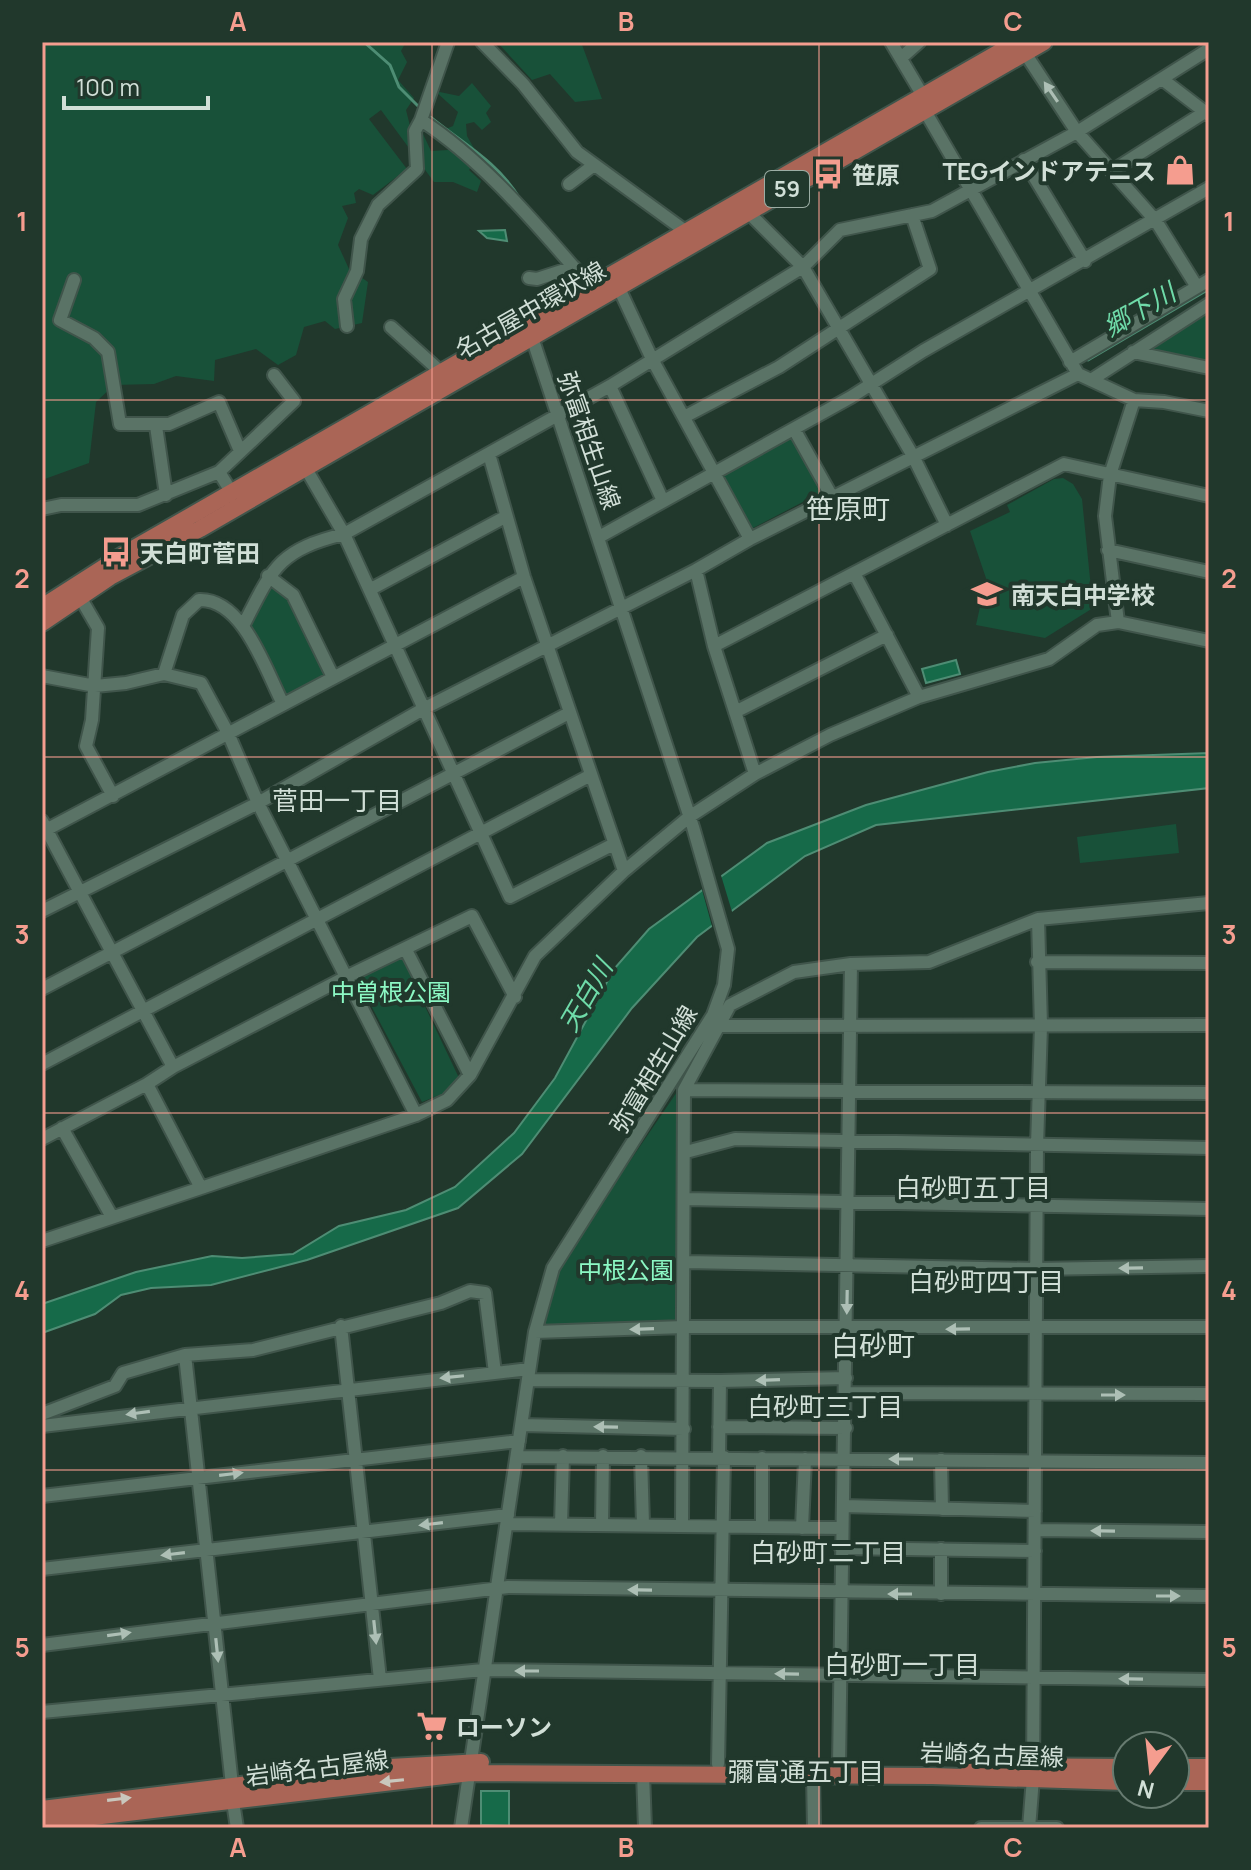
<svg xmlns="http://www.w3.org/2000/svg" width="1251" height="1870" font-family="Manrope,'Noto Sans JP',sans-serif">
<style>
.green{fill:#185139}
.water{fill:#166a49;stroke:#4e8d74;stroke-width:2}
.pier{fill:#21382c}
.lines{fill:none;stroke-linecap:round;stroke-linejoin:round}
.stream{stroke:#4e8d74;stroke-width:3}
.minor-casing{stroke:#40554b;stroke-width:16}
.major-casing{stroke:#40554b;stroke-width:20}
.minor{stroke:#5a7366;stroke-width:12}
.major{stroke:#aa6556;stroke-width:16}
.oneway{fill:#adbfb5}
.oneway2{fill:#c9c7bd}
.grid{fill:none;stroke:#f59d8f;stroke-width:2;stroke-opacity:0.55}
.labels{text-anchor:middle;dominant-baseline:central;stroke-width:8;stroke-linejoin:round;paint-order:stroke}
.shield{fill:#21382c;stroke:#9cada4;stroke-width:2}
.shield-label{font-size:22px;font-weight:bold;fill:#d1dfd7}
.poi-label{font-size:24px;font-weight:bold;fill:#d1dfd7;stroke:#21382c;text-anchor:start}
.street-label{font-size:24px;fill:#d1dfd7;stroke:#21382c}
.park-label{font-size:24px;fill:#8cf8c4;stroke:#21382c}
.water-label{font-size:26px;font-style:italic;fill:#6fdba9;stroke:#21382c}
.neighbourhood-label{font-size:26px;fill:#d1dfd7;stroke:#21382c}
.quarter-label{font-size:28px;fill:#d1dfd7;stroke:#21382c}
.neatline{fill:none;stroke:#f59d8f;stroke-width:3}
.grid-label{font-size:26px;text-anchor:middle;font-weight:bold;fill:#f59d8f}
</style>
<rect width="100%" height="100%" fill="#21382c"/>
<path class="green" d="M42 42H406L401 51 407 62 398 80 414 98 406 110 411 130 423 134 431 151 448 150 443 130 453 126 458 112 435 91 459 96 472 83 491 106 486 113 491 122 482 130 474 122 466 124 467 136 479 157 469 170 481 181 477 192 453 182H434L381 110 369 119 407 169 373 195 359 189 354 193 356 203 342 206 348 218 338 245 349 269 368 282 362 323 335 329 325 321 304 327 296 355 278 365 256 349 215 360 214 381 176 376 154 384 114 385 96 402 89 463 42 480Z
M497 42H581L602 99 575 102 550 74 532 80Z
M1209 309V364L1144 350Z
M790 436 794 437 824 487 822 492 751 529 721 479 723 474Z
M1063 478 1073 484 1082 499 1093 608 1045 638 976 625 980 607 985 608 989 587 970 531 1010 512 1007 505 1054 479Z
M269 587H276L289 600 327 672 325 677 290 695 285 694 249 623Z
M1176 824 1179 853 1080 863 1077 837Z
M402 958 459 1078 442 1094 422 1102 357 979Z
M681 1086 682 1325 540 1329 556 1270Z"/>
<path class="water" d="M505 230 507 241 487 238 479 231Z
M956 660 960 674 926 683 922 669Z
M1209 753V788L876 825 805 856 697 937 632 1008 522 1154 458 1208 307 1260 211 1285 151 1288 121 1295 95 1314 42 1333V1304L136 1272 212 1256 242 1258 293 1254 339 1226 406 1210 455 1187 514 1133 555 1078 614 969 649 929 767 843 866 805 988 772 1035 763 1097 757Z
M481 1791H509V1826L481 1825Z"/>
<path class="pier" d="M720 872 733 915 713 930 701 886Z"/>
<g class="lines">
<path class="stream" d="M364 42 390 65 399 87 422 110
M429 116C462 143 498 162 520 199
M578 264 592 270
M1088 360 1209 289"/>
<g class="minor-casing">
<path id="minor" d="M448 42 421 120C487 163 539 228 591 287
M482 42 523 84 577 152 688 233
M891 42 923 96 925 111 1078 374
M1025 53 1077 132 1156 221 1197 287
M901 58 919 42
M1162 79 1209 115
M1024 160 1085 261
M1112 171 1205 112
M569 184 594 165
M747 211 803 267 913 456 947 525
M529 278 537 279 574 267
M74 280 60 320 94 338 108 352 120 424H169L219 402 240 451
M618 286 652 359 750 539
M347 326 344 299 357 271 361 239 378 205 417 169 415 131 421 120
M391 327 442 373
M1133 352 1209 368
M1070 362 1209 280
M1091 380 1209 304
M610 386 663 501
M1134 400 1110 475 1105 516 1118 622 1209 641
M684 417 779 367 930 269 912 215
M156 426 166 495
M794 429 832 497
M489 454 524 577 624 871
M305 467 344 534 610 386 803 267 840 230 932 211 1077 132 1209 49
M219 472 294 401 274 375
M42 509 61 505H138L219 472 232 493
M599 537 851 397 923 351 1209 188
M1108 550 1209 572
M696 570 714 646 755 774
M268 576 293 595 333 677
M371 589 505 517
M80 597 98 628 92 720 86 746 113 796
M1118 622 1097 625 1049 659 919 697 854 573 1064 464 1209 496
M244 624C273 567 279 550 344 534L510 897 614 844
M714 646 854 573
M164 674 183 615 199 600C243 598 266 671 283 704
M42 676 95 686 126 683 164 674 201 683 228 733 258 803 346 977 472 916 515 997
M735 712 887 635
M42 821 173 1067
M42 832 524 577
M42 911 258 803 425 708 696 570 750 539 1078 374 1134 400 1164 402 1209 411
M406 950 470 1075
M1037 962 1209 963
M42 989 569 713
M718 1026 1209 1025
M42 1064 591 775
M684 1090 1209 1093
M416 1115 346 977 173 1067 147 1084 201 1188 416 1115 447 1100 470 1075 535 956 624 871 689 817 755 774 830 735 919 697
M62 1128 112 1217
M42 1139 147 1084
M686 1152 735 1139 1209 1148
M686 1199 1209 1209
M42 1241 201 1188
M686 1262 1036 1269 1209 1266
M341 1326 380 1679
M535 1332 684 1327H1209
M185 1355 232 1785
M528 1380 720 1381 846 1378
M846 1393 1209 1394
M42 1414 115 1386 123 1373 185 1355 253 1350 441 1303 470 1291 485 1293 495 1373
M522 1425 684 1429
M42 1426 529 1369
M719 1427 846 1428
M641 1456 643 1524
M517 1457 1209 1463
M719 1457 720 1381
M762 1458V1527
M941 1460 942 1509
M42 1496 519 1441
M843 1506 1035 1511
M507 1524 842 1528
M561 1524 563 1456
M602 1524 603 1456
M682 1524 684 1090 730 1005 794 972 851 964 929 962 1038 919 1209 903
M802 1528 805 1459
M1035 1530 1209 1532
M841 1548 1035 1551
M42 1569 508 1515
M941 1594V1549
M42 1645 508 1587 1209 1596
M42 1712 483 1670 1209 1680
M718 1764 724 1457
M839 1765 851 964
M643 1773 645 1828
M813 1774 814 1828
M233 1802 237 1828
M461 1828 535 1332 553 1268 713 1015 724 985 728 949 693 827 530 331
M981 1828H1057
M1029 1828 1033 1778 1037 1145 1041 1026 1038 919"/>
</g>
<g class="major-casing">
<path id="major" d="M42 607 131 550 1017 42
M42 623 110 577 200 529 1044 42
M969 1766 1127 1767
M1175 1767H1209
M1175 1782H1209
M42 1809 390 1767 481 1762
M42 1823 470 1773 932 1776 1127 1782"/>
</g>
<use href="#minor" class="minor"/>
<use href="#major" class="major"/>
</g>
<defs><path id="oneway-solid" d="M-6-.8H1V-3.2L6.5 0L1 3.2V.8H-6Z" transform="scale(2)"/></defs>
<g class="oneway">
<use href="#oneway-solid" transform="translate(1051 92) rotate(-124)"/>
<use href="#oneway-solid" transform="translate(1131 1268) rotate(179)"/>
<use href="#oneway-solid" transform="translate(847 1302) rotate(91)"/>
<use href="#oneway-solid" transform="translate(642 1329) rotate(178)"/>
<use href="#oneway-solid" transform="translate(958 1329) rotate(179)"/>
<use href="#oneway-solid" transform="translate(452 1377) rotate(174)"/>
<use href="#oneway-solid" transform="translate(768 1380) rotate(178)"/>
<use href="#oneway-solid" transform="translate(1113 1395)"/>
<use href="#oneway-solid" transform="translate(138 1413) rotate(172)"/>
<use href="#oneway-solid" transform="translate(606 1427) rotate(-179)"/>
<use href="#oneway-solid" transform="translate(901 1459) rotate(-180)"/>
<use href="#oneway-solid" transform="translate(231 1474) rotate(-7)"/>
<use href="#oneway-solid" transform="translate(431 1524) rotate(173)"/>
<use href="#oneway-solid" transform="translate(1103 1531) rotate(-179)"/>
<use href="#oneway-solid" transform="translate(173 1554) rotate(173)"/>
<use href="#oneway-solid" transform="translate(640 1590) rotate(-179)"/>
<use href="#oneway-solid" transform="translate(900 1594) rotate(-180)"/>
<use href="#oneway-solid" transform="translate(1168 1596)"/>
<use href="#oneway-solid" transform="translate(375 1632) rotate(84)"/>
<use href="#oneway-solid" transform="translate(119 1634) rotate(-8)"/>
<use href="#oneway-solid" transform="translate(217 1650) rotate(84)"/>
<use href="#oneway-solid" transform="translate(527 1671) rotate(-180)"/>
<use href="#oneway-solid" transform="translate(787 1674) rotate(-179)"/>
<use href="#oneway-solid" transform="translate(1131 1679) rotate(-179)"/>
</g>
<g class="oneway2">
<use href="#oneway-solid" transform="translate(392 1781) rotate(174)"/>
<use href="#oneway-solid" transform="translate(119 1799) rotate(-7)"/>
</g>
<path class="grid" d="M432 42V1828M819 42V1828M42 400H1209M42 757H1209M42 1113H1209M42 1470H1209"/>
<defs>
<g id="shop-bare" transform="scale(2.4)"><path d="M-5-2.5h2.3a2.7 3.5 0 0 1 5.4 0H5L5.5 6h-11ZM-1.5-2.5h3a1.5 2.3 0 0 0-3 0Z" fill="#f59d8f" stroke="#21382c" stroke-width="2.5" paint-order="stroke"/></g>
<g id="bus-bare" transform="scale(2.4)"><path d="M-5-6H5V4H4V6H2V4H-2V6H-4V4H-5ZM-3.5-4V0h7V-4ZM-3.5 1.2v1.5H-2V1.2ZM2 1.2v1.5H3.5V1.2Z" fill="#f59d8f" stroke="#21382c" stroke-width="2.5" paint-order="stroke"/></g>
<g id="school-bare" transform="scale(2.4)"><path d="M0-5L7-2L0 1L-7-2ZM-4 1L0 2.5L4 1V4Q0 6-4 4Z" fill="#f59d8f" stroke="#21382c" stroke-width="2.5" paint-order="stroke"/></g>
<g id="supermarket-bare" transform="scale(2.4)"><path d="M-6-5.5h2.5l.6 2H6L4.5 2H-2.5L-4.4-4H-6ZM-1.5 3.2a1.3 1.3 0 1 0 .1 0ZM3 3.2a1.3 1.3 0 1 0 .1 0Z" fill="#f59d8f" stroke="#21382c" stroke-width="2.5" paint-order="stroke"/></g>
</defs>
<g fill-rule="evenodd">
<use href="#shop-bare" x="1180" y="170"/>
<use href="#bus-bare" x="828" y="174"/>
<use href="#bus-bare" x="116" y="552"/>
<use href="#school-bare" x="987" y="594"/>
<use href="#supermarket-bare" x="432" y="1726"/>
</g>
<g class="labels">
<rect class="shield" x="765" y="171" width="44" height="36" rx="6"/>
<g class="shield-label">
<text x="787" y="189">59</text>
</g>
<g class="poi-label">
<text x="1156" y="170" text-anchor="end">TEGインドアテニス</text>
<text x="852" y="174">笹原</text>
<text x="140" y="552">天白町菅田</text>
<text x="1011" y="594">南天白中学校</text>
<text x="456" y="1726">ローソン</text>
</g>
<g class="street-label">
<text transform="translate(530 309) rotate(-30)">名古屋中環状線</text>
<text transform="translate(590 440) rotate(71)">弥富相生山線</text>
<text transform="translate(653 1069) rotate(-59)">弥富相生山線</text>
<text transform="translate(992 1754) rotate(2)">岩崎名古屋線</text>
<text transform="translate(317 1767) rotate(-7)">岩崎名古屋線</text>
</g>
<g class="park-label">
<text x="391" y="991">中曽根公園</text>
<text x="626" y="1269">中根公園</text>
</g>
<g class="water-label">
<text transform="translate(1139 309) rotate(-30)">郷下川</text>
<text transform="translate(585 995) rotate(-60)">天白川</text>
</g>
<g class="neighbourhood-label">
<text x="337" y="800">菅田一丁目</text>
<text x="973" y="1187">白砂町五丁目</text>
<text x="986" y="1281">白砂町四丁目</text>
<text x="825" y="1406">白砂町三丁目</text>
<text x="828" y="1552">白砂町二丁目</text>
<text x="902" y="1664">白砂町一丁目</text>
<text x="806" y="1771">彌富通五丁目</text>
</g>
<g class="quarter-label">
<text x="848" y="508">笹原町</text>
<text x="873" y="1345">白砂町</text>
</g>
</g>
<rect width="1251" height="1870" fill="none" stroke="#21382c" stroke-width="88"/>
<g transform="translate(1151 1770) rotate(195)"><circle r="38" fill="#21382c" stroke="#677b70" stroke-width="2"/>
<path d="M0-6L14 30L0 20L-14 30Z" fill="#f59d8f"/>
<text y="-12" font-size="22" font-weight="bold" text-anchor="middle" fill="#d1dfd7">N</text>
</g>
<path d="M64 96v12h144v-12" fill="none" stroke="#d1dfd7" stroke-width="4"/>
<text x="76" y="96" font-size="24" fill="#d1dfd7" stroke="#21382c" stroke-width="6" paint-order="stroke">100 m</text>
<rect x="44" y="44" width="1163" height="1782" class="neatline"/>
<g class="grid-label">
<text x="238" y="31">A</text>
<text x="626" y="31">B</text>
<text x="1013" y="31">C</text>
<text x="22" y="231">1</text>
<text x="1229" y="231">1</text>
<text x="22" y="588">2</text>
<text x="1229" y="588">2</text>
<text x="22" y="944">3</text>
<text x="1229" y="944">3</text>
<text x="22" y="1300">4</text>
<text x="1229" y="1300">4</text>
<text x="22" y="1657">5</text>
<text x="1229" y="1657">5</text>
<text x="238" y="1857">A</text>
<text x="626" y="1857">B</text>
<text x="1013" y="1857">C</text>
</g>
</svg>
